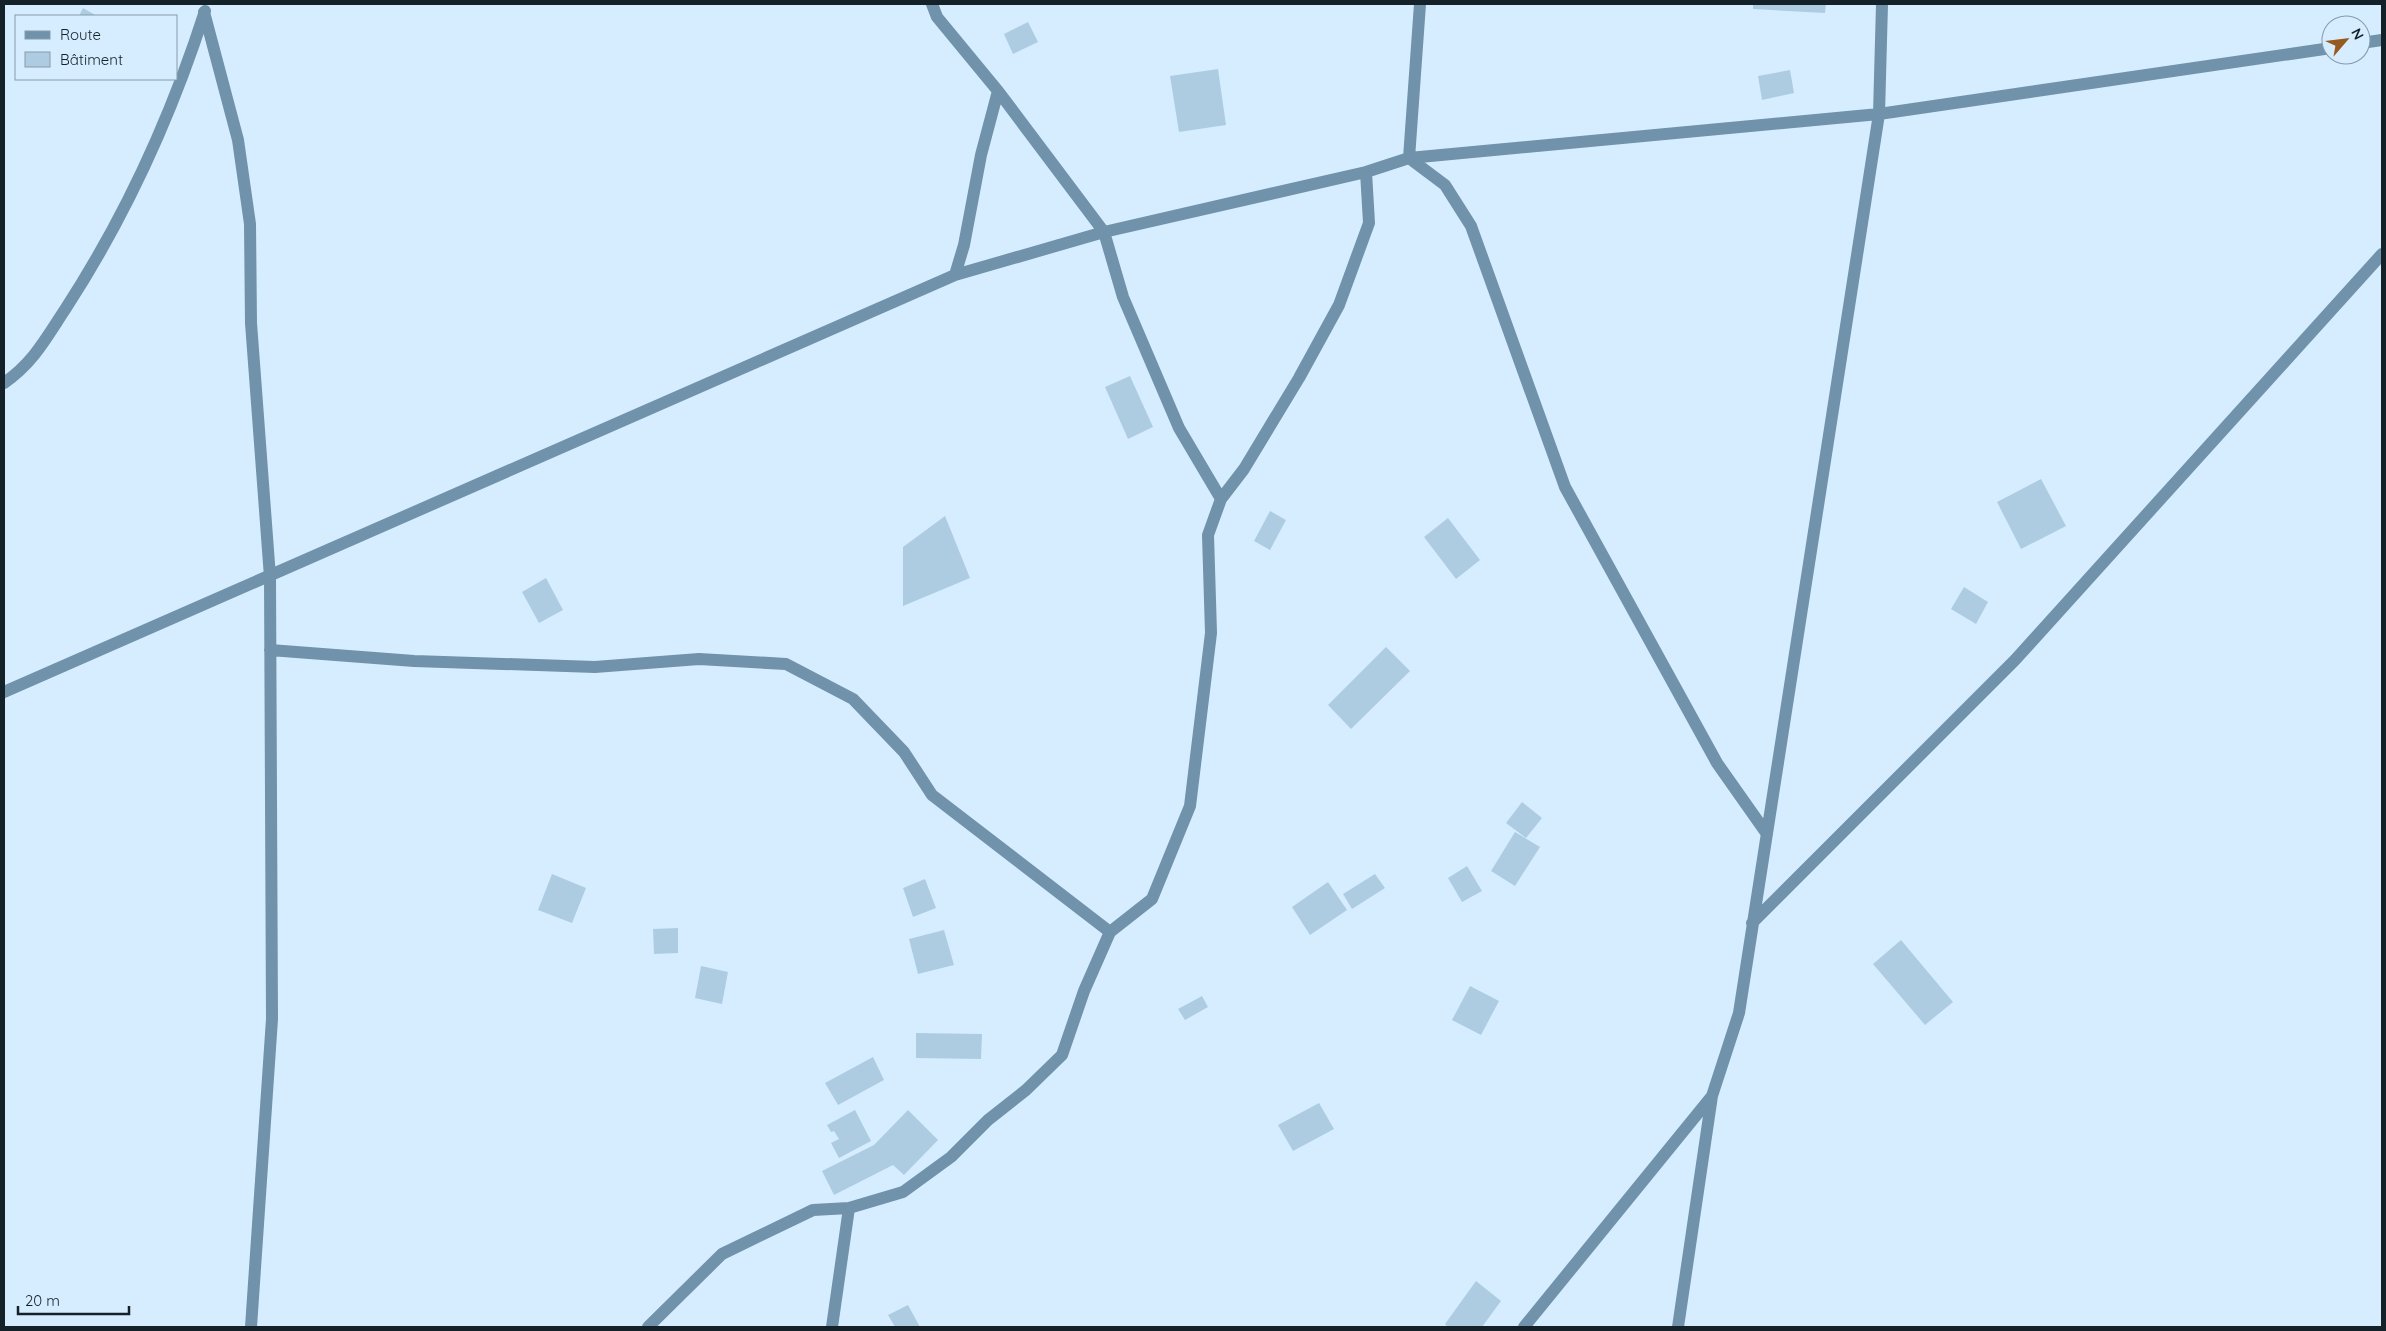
<svg xmlns="http://www.w3.org/2000/svg" width="2386" height="1331" font-family="Quicksand,sans-serif">
<style>
.building{fill:#aecce1}
.lines{fill:none;stroke-linecap:round;stroke-linejoin:round}
.street{stroke:#7092aa;stroke-width:12}
</style>
<rect width="100%" height="100%" fill="#d5edff"/>
<path class="building" d="M1753 4H1826L1825 13 1753 9Z
M83 8 97 16H79Z
M1028 22 1038 42 1013 54 1004 34Z
M1218 69 1226 125 1179 132 1170 76Z
M1790 70 1794 93 1762 100 1758 76Z
M1130 376 1153 427 1128 439 1105 387Z
M2041 479 2066 526 2021 549 1997 502Z
M1270 511 1286 520 1270 550 1254 541Z
M945 516 970 578 903 606V547Z
M1448 518 1480 560 1456 579 1424 537Z
M546 578 563 610 539 623 522 592Z
M1964 587 1988 602 1976 624 1951 609Z
M1386 647 1410 671 1351 729 1328 705Z
M1522 802 1542 818 1526 838 1506 823Z
M1515 832 1540 847 1515 886 1491 871Z
M1467 866 1482 891 1462 902 1448 878Z
M552 874 586 888 572 923 538 910Z
M1375 874 1385 888 1352 909 1343 894Z
M925 879 936 908 913 917 903 888Z
M1328 882 1347 910 1310 935 1292 907Z
M678 928V953L654 954 653 929Z
M944 930 954 965 918 974 909 939Z
M1901 940 1953 1002 1925 1025 1873 964Z
M701 966 728 972 722 1004 695 998Z
M1470 986 1499 1001 1481 1035 1452 1020Z
M1202 996 1208 1007 1185 1020 1178 1009Z
M916 1033 982 1034 981 1059 916 1058Z
M873 1057 884 1080 838 1105 825 1083Z
M1319 1103 1334 1129 1293 1151 1278 1125Z
M855 1110 871 1141 839 1158 831 1143 839 1139 834 1131 831 1132 827 1125Z
M908 1110 938 1140 904 1175 893 1165 834 1195 822 1171 874 1145Z
M1476 1281 1501 1301 1482 1327H1448L1445 1324Z
M908 1305 920 1327H895L888 1315Z"/>
<g class="lines">
<path class="street" d="M932 4 937 17 998 91 1104 232 1123 297 1179 428 1221 499
M1420 4 1409 158 1445 185 1471 226 1565 487 1717 763 1767 834
M204 12 238 140 250 224 251 323 270 577 272 1019 251 1327
M2361 43 2382 40
M955 275 964 245 981 155 998 91
M4 383C34 362 46 338 66 308 125 217 172 114 205 11
M270 650 414 661 595 667 699 659 786 664 853 699 904 752 932 795 1110 932
M4 692 955 275 1104 232 1366 172 1409 158 1879 114 2331 48
M1752 923 2015 660 2382 254
M648 1327 722 1254 813 1210 849 1208 903 1192 951 1157 988 1120 1026 1090 1062 1055 1084 991 1110 932 1152 899 1190 806 1211 633 1208 535 1221 499 1244 469 1299 378 1339 305 1369 223 1366 172
M832 1327 849 1208
M1524 1327 1712 1096 1739 1013 1879 114 1882 4
M1678 1327 1712 1096"/>
</g>
<rect width="2386" height="1331" fill="none" stroke="#152128" stroke-width="10"/>
<rect x="15" y="15" width="162" height="65" fill="#d5edff" stroke="#889ba9"/>
<rect x="25" y="31" width="25" height="8" fill="#7092aa" stroke="#889ba9"/>
<text x="60" y="40" font-size="15" fill="#152128">Route</text>
<rect x="25" y="52" width="25" height="15" fill="#aecce1" stroke="#889ba9"/>
<text x="60" y="65" font-size="15" fill="#152128">Bâtiment</text>
<g transform="translate(2346 40) rotate(62)"><circle r="24" fill="#d5edff" stroke="#889ba9"/>
<path d="M0-4L9 19L0 12L-9 19Z" fill="#97591f"/>
<text y="-8" font-size="14" font-weight="bold" text-anchor="middle" fill="#152128">N</text>
</g>
<path d="M18 1306v8h111v-8" fill="none" stroke="#152128" stroke-width="2.5"/>
<text x="25" y="1306" font-size="15" fill="#152128" stroke="#d5edff" stroke-width="4" paint-order="stroke">20 m</text>
</svg>
